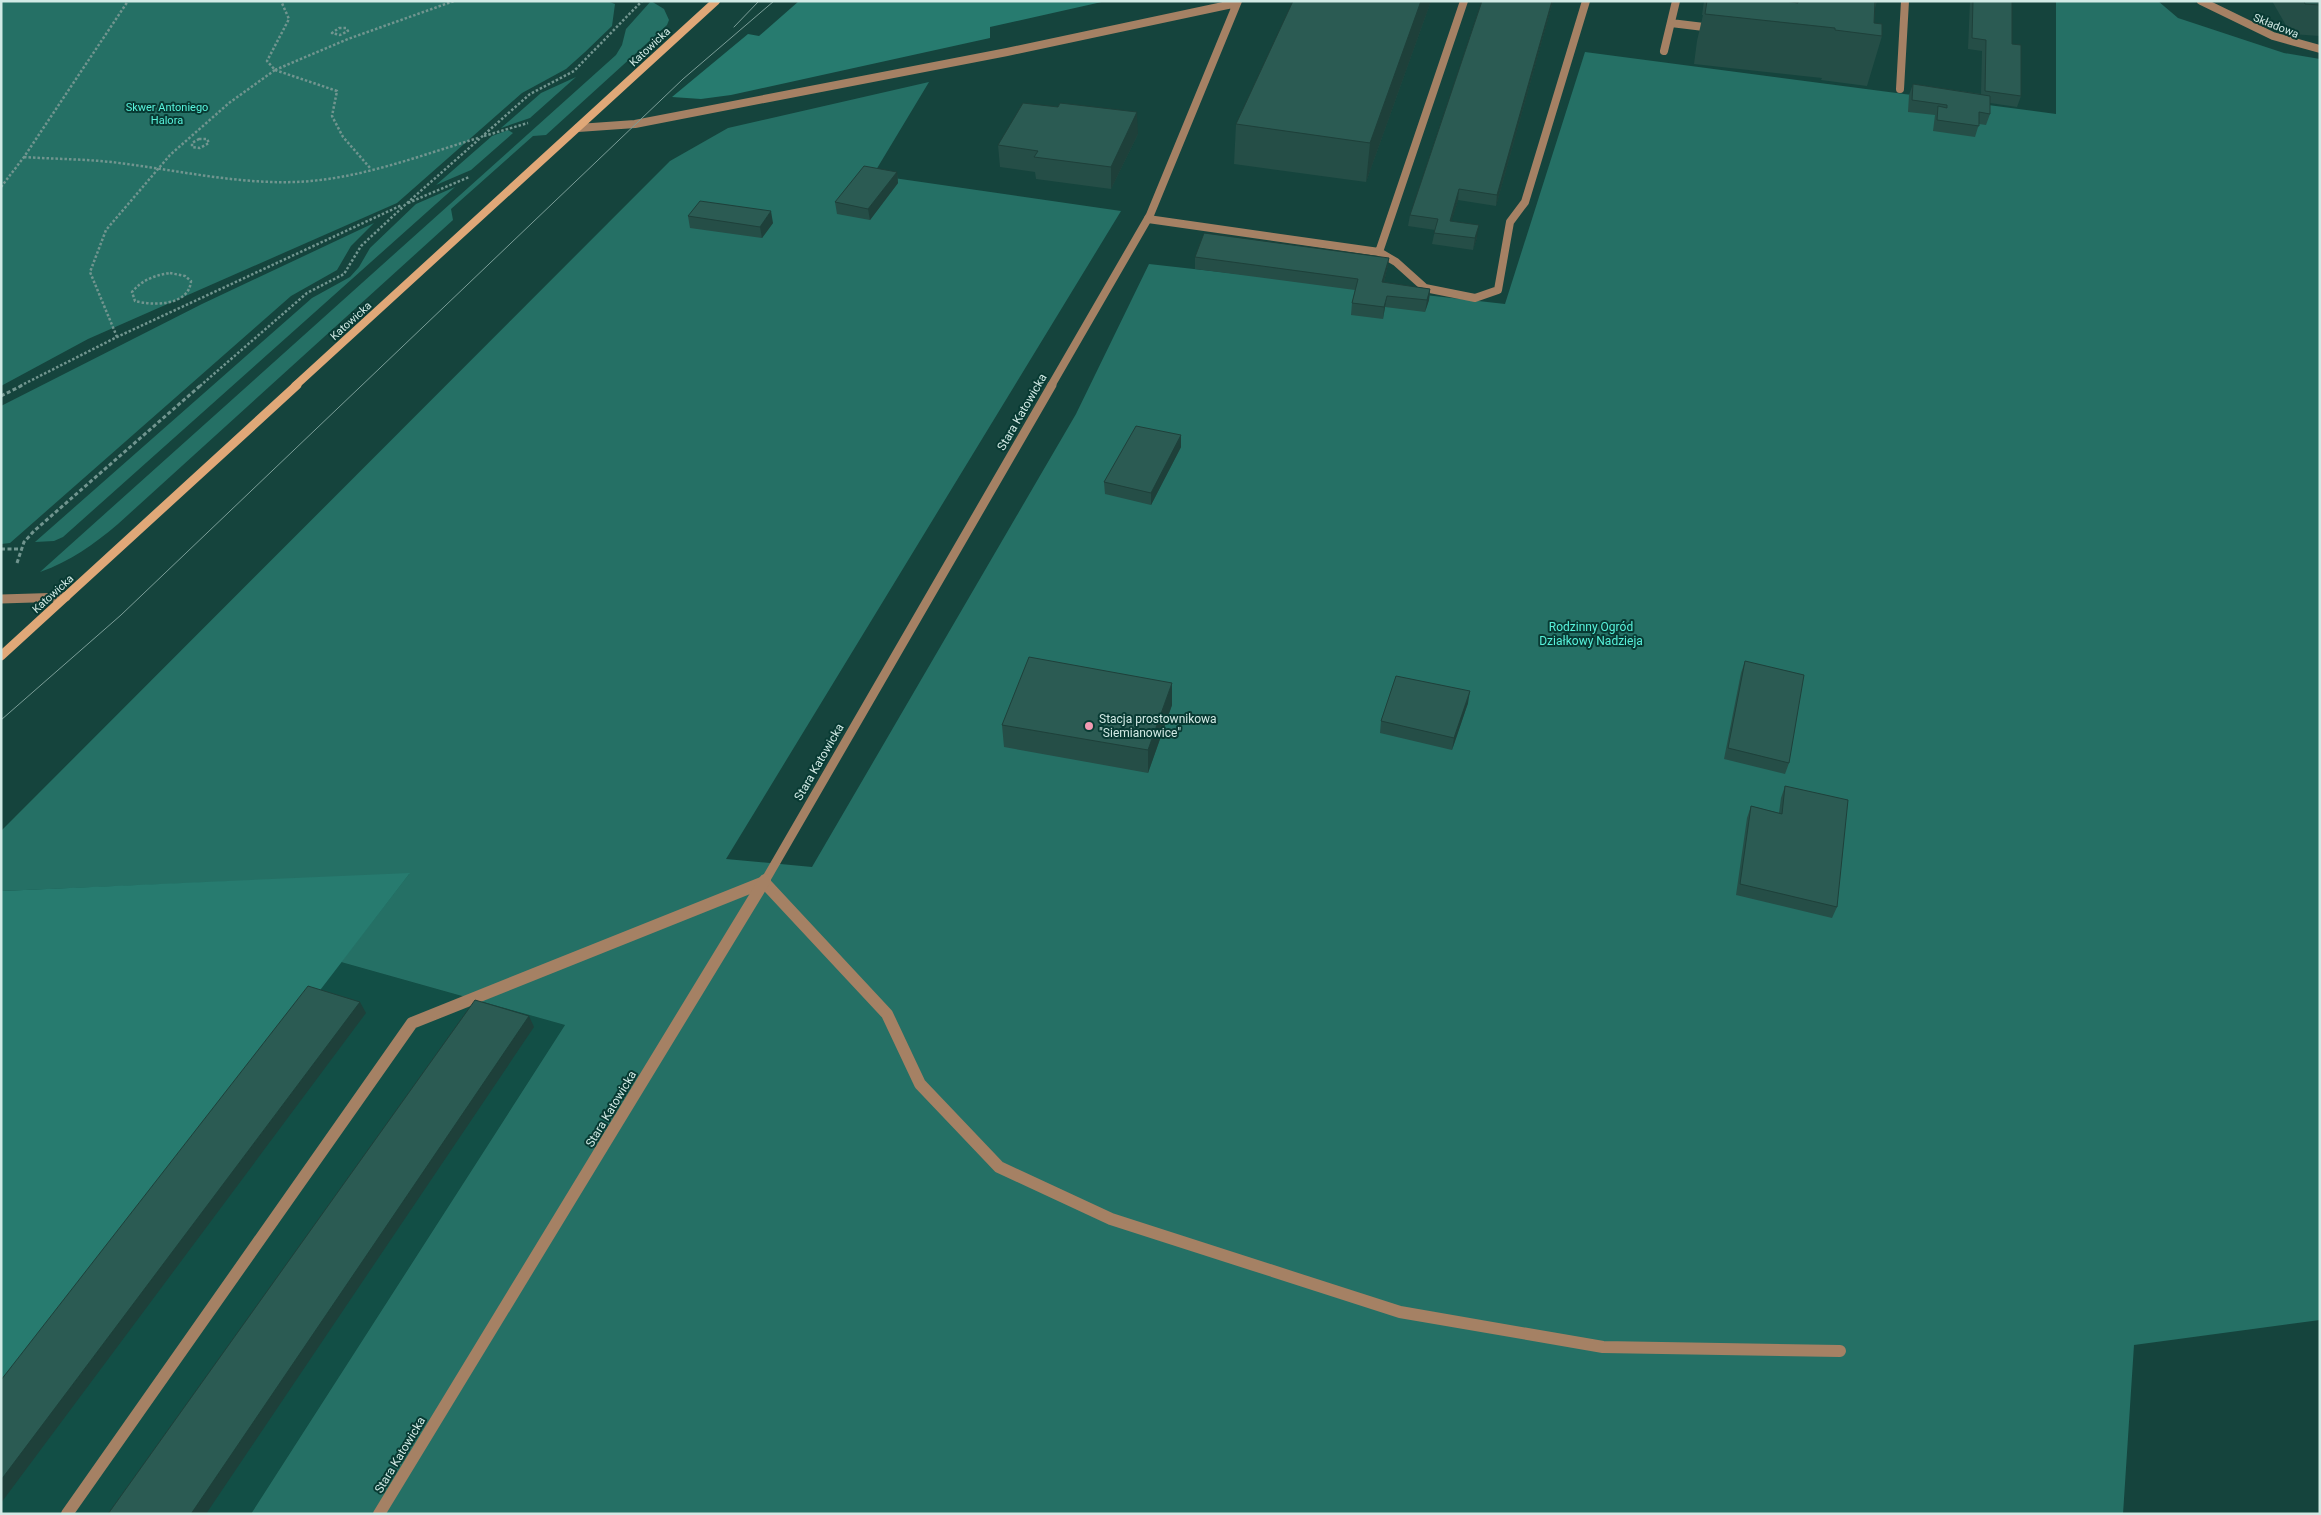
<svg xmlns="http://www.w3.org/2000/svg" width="2321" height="1515" font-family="Roboto,sans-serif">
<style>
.built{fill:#124f46}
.green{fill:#257065}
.forest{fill:#277b6f}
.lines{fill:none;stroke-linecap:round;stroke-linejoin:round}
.path-far1{stroke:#71958f;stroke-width:2.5;stroke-dasharray:2.5 2;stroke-linecap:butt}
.path{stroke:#71958f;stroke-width:3;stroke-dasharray:4 2.5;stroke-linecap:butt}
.service-far1{stroke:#a58164;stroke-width:8}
.service{stroke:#a58164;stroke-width:12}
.minor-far2{stroke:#a58164;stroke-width:8}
.minor-far1{stroke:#a58164;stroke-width:9}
.minor{stroke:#a58164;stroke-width:12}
.secondary-far1{stroke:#e0a878;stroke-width:8}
.secondary{stroke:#e0a878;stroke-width:9}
.tram{stroke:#7b9e98;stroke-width:1}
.wall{fill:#254e47}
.shaded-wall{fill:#1e403a}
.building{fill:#2b5b53;stroke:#1e403a}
.poi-dot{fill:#f19ab2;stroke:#083a33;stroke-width:2}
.labels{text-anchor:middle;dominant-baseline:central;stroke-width:4;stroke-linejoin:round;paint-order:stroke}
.far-street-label{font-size:11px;fill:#d2eae5;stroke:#083a33}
.far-park-label{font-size:11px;fill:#58f2db;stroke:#083a33}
.street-label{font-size:12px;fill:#d2eae5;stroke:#083a33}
.park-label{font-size:12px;fill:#58f2db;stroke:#083a33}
.poi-label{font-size:12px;fill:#d2eae5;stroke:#083a33;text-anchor:start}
</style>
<rect width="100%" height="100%" fill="#15443d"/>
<path class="built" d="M341 962 565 1025 251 1514H1V1406Z"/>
<path class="green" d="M1 1H607L615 4 612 26 585 52 566 69 522 93 397 203 88 339 1 386Z
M651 1 664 9 669 20 667 25 546 135 533 136 451 209 453 220 118 524C93 545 71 561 40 572L616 55 622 45 626 29Z
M2056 1H2158L2178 18 2284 53 2320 59V1320L2134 1345 2123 1514H251L565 1025 341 962 409 874 1 891V831L670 161 728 128 929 82 873 175 1121 211 726 859 812 867 1076 414 1149 264 1505 304 1585 52 2056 114Z
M576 77 530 118 501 128 541 93Z
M508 130 513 133 471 170 436 185 492 136Z
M455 187 63 537 54 541 35 542 312 298 350 277 359 267 370 248 416 204Z
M374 223 351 246 337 270 291 296 10 543 1 544V406L202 304Z"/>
<path class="forest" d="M799 1H1106L990 27V38L731 95 701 99 672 97 748 34 759 36Z
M410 873 1 1406V891Z"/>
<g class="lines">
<path class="path-far1" d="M339 28H346L348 31 340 35 332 33Z
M275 70 348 39 454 1
M275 70 337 91 332 116 343 137 371 169
M484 136 528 123
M199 139H207L209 143 200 148 192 147V143Z
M24 157C53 159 82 159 111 162 172 169 233 184 295 182 357 180 419 156 478 138
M1 187 24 157 128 1
M408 203 469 177
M170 273 185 276 191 281C189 306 153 306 135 301L132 292C142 280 155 275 170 273Z
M117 337 90 272 106 230 170 155 229 103 275 70 267 61 289 19 281 1
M20 386 117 337 402 205
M200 386 307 293 344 274 361 246 406 204 530 94 574 71 642 1"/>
<path class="path" d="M1 396 23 385
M1 549H21
M17 563 24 542 34 531 201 385"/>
<path class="service-far1" d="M1671 23 1712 28
M1664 51 1676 1
M1900 89 1905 1
M1148 219 1379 252 1464 1
M1379 252 1396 262 1425 288 1475 298 1498 290 1510 222 1525 202 1586 1"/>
<path class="service" d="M67 1514 412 1023 764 882 887 1014 920 1084 999 1167 1111 1219 1400 1312 1603 1347 1840 1351"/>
<path class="minor-far2" d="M2201 1 2273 36 2320 49
M578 128 635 124 1007 52 1237 3
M1051 386 1150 215 1238 1"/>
<path class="minor-far1" d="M1 599 66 597
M765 881 1052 385"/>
<path class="minor" d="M379 1514 765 880"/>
<path class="secondary-far1" d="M295 386 716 1"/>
<path class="secondary" d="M1 656 297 385"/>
<path class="tram" d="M734 27 759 1
M1 720 121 615 683 79 774 1"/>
</g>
<path class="wall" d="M1431 1 1366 182 1234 164 1236 124Z
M1482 1H1553L1496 206 1458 200 1451 222 1477 237 1473 250 1432 244 1435 230 1408 226 1410 215Z
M1704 1H1877L1875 8 1874 23 1882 36 1867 86 1821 80 1822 78 1694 64 1697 41 1703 15H1702Z
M1970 1H2012V44L2021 96 2017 107 1990 103V114L1986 125 1979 124 1975 137 1933 131 1935 115 1908 112 1909 95 1913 84 1981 94 1982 51 1968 49Z
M2272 1H2320V36L2291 34Z
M1138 134 1111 189 1036 179 1035 172 1000 167 998 145Z
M897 172 898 183 870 220 837 214 835 202Z
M688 216 773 223 762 238 690 228Z
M1195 257 1389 258 1387 269 1384 282 1430 289 1429 300 1425 312 1385 307 1383 319 1351 315 1352 303 1355 290 1195 269Z
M1181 435V447L1151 505 1105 494 1104 482Z
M1745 661 1789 763 1785 774 1724 759 1741 673Z
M1468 703 1452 750 1380 733 1381 721Z
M1172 705 1148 773 1004 747 1002 725Z
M1785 786 1837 907 1832 918 1736 895 1747 818 1751 806 1779 813 1781 798Z"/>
<path class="shaded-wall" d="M1421 1H1431L1366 182 1370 143Z
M1552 1H1553L1496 206 1497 195Z
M1137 112 1138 134 1111 189V167Z
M897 172 898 183 870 220 868 209Z
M1459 189 1458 200 1448 233 1450 221Z
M771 211 773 223 762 238 760 227Z
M1479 225 1477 237 1473 250 1475 238Z
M1389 258 1387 269 1381 294 1382 282Z
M1430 289 1429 300 1425 312 1427 300Z
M1387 296 1385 307 1383 319 1384 307Z
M1181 435V447L1151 505V493Z
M1172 683V705L1148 773V750Z
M1470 691 1468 703 1452 750 1454 738Z
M360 1002 366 1013 1 1503V1480Z
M529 1016 534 1027 206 1514H191Z"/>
<path class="building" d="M1293 1H1421L1370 143 1236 124Z
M1482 1H1552L1497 195 1459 189 1450 221 1479 225 1475 238 1434 233 1438 219 1410 215Z
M1707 1H1785L1798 3V1H1875L1874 23 1882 24V36L1835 30V28L1705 14Z
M1973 1H2012V44L2021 45V96L1985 91 1986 40 1972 38Z
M2304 1H2320V5L2305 4Z
M1913 84 1990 96V114L1979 112V126L1937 120 1938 106 1947 108V105L1912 100Z
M1023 103 1058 107 1060 103 1137 112 1111 167 1034 157 1038 151 998 145Z
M864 166 897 172 868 209 835 202Z
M700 201 771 211 760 227 688 216Z
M1204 233 1389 258 1382 282 1430 289 1427 300 1387 296 1384 307 1352 303 1358 279 1195 257Z
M1136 426 1181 435 1151 493 1104 482Z
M1029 657 1172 683 1148 750 1002 725Z
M1745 661 1804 675 1789 763 1728 748Z
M1396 676 1470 691 1454 738 1381 721Z
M1785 786 1848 800 1837 907 1740 884 1751 806 1782 814Z
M308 986 360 1002 1 1480V1380Z
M475 1000 529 1016 191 1514H108Z"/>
<circle class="poi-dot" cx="1089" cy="726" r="5"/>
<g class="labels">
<g class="far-street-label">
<text transform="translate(2276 26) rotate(22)">Składowa</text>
<text transform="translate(650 47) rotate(-43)">Katowicka</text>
<text transform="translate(351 321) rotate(-42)">Katowicka</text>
<text transform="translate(53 594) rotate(-42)">Katowicka</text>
</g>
<g class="far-park-label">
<text x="167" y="107">Skwer Antoniego<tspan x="167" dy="13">Halora</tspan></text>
</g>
<g class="street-label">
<text transform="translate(1022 412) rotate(-60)">Stara Katowicka</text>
<text transform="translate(819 762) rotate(-60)">Stara Katowicka</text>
<text transform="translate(611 1109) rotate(-59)">Stara Katowicka</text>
<text transform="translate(400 1455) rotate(-59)">Stara Katowicka</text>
</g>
<g class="park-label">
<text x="1591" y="627">Rodzinny Ogród<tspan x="1591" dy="14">Działkowy Nadzieja</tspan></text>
</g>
<g class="poi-label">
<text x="1099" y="719">Stacja prostownikowa<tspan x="1099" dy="14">"Siemianowice"</tspan></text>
</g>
</g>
<rect width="2321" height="1515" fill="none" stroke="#d2eae5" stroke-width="5"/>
</svg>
